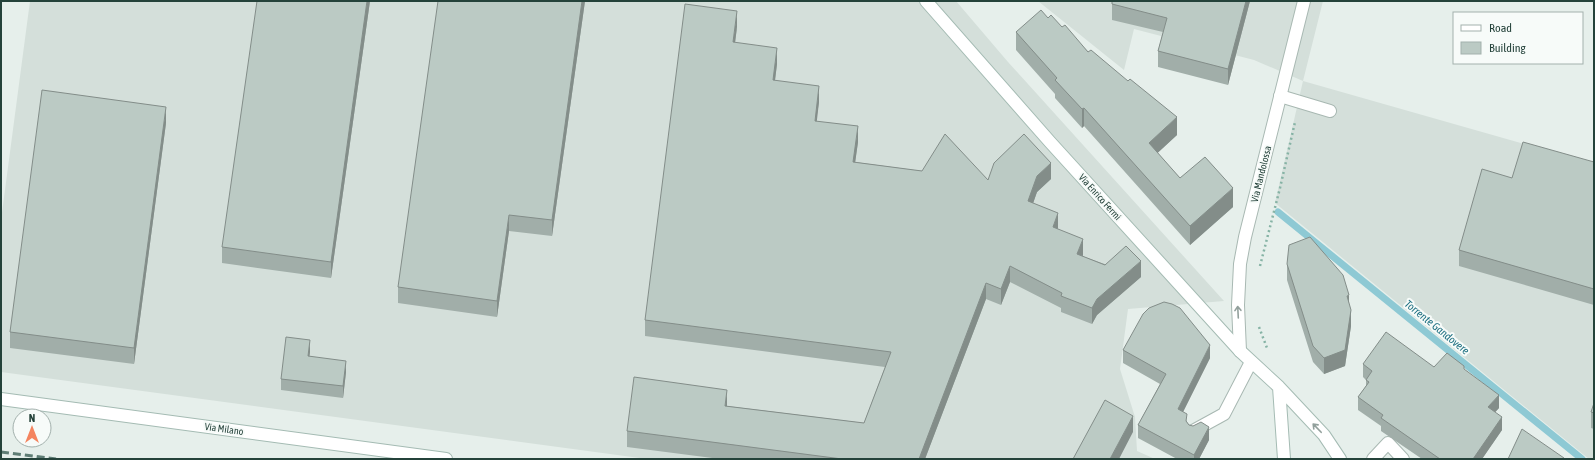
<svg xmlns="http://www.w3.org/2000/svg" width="1595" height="460" font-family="'Asap Condensed',sans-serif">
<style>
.built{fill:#d4dfda}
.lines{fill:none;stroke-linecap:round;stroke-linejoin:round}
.stream{stroke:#8ec9d4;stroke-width:7}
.service-casing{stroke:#a8b8b2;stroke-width:14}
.tertiary-casing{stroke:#a8b8b2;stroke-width:14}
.secondary-casing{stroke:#a4bbb3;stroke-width:14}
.path{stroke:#86b3a5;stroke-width:2.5;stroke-dasharray:2 3;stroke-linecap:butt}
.service{stroke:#fff;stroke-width:12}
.tertiary{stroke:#fff;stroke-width:12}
.secondary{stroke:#fff;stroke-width:12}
.rail{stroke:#5f7d75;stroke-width:3;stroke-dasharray:8 4;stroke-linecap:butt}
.wall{fill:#a1aea9}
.shaded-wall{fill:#838d89}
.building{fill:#bbcac4;stroke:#838d89}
.oneway{stroke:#92a09c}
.labels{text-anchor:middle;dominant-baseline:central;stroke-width:4;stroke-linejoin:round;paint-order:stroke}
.street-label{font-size:10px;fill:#24423a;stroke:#f7fbf9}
.water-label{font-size:11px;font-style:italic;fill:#1c6f80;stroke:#f7fbf9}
</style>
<rect width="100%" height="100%" fill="#e6efeb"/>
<path class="built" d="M30 1H956L1008 62 1224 301 1128 309 1120 369 1135 417 1137 451 1155 459H647L1 372V220Z
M1038 1H1323L1303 81 1594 164V459H1589L1275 203 1303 81 1254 60 1134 29 1124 70Z"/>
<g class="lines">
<path class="stream" d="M1278 212 1582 459"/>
<g class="service-casing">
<path id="service" d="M1280 96 1330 111
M1193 431 1224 414 1251 362
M1373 459 1388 443 1403 459"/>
</g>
<g class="tertiary-casing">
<path id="tertiary" d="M1240 351 1238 305 1240 264 1245 237 1304 1"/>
</g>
<g class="secondary-casing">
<path id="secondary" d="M926 1 1050 142 1240 351 1279 387 1324 435 1340 459
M1279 387 1284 459
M1 399 446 459"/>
</g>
<path class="path" d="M1260 266 1280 188 1295 122
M1259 327 1267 348"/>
<use href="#service" class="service"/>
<use href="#tertiary" class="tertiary"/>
<use href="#secondary" class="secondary"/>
<path class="rail" d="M1 452 56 459"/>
</g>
<path class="wall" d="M370 1 331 278 222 263V247Z
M585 1 552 236 509 231 497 317 398 303V287Z
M1112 1H1250L1228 85 1158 67V51L1163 32 1112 20Z
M1048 18 1062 27 1177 135 1157 153 1180 178 1233 207 1190 245 1084 126 1082 128 1055 98V94L1016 50V32Z
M737 27 735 43 777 64 775 80 819 102 816 121 858 142 855 162 988 180 1051 179 1037 192 1033 203 1083 255 1082 256 1141 277 1097 315 1092 324 1061 312V308L1010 282 1001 305 986 299 925 459H720L627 447V431L727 406 864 423 885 367 645 336V320Z
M166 123 134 364 10 348V332Z
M1594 162V305L1459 266V250Z
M1287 264 1349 305 1351 326 1345 366 1324 374 1313 362 1287 280Z
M1123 350 1210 358 1183 412 1187 422 1189 425 1209 440 1199 459H1177L1138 438V425L1160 384 1123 363Z
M310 352 309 356 346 372 343 398 281 390V379Z
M1363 364 1464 369 1499 408 1495 412 1502 430 1482 459H1422L1381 431V426L1358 410V397L1366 386V380L1363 377Z
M1594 403V429L1591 428V412Z"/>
<path class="shaded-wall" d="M367 1H370L331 278V262Z
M582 1H585L552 236V220Z
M1246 1H1250L1228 85V69Z
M737 11V27L733 58V42Z
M777 48V64L773 96V80Z
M819 86V102L815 137V121Z
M166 107V123L134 364V348Z
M1084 108V126L1082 128V109Z
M1177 117V135L1149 161V143Z
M858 126V142L853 178V162Z
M1051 163V179L1037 192 1028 218V201L1037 176Z
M1233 188V207L1190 245V226Z
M1058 213V229L1053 227Z
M509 215V231L497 317V301Z
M1083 239V255L1077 270V254Z
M1141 261V277L1097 315 1092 324V308L1097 299Z
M1010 266V282L1001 305V289Z
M986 283V299L925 459H919Z
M1349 295V311L1347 296Z
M1351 310V326L1345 366 1324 374V358Z
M310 340V352L308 368V356Z
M1210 345V358L1178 422V409Z
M346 361V372L343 398V386Z
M727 390V406L725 422V406Z
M1499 395V408L1488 420V407Z
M1133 416V432L1119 459H1110Z
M1502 417V430L1482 459H1473Z
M1209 427V440L1199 459H1194V455Z"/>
<path class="building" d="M257 1H367L331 262 222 247Z
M438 1H582L552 220 509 215 497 301 398 287Z
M1112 1H1246L1228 69 1158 51 1167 18 1112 4Z
M685 4 737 11 733 42 777 48 773 80 819 86 815 121 858 126 853 162 922 171 945 134 988 180 994 163 1024 134 1051 163 1037 176 1028 201 1058 213 1053 227 1083 239 1077 254 1105 265 1126 246 1141 261 1097 299 1092 308 1061 296 1062 293 1010 266 1001 289 986 283 919 459H842L627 431 634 377 727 390 725 406 864 423 891 352 645 320Z
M1041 10 1048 18 1051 15 1062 27 1065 25 1088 52 1091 50 1128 81 1130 79 1177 117 1149 143 1180 178 1205 157 1233 188 1190 226 1084 108 1082 109 1055 80 1057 78 1016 32Z
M42 90 166 107 134 348 10 332Z
M1523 142 1594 162V289L1459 250 1482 169 1512 178Z
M1310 237 1343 275 1349 295 1347 296 1351 310 1345 350 1324 358 1313 346 1287 264 1289 245Z
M1164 302 1172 304 1180 308 1210 345 1178 409 1187 414 1186 421 1189 425 1193 426 1201 422 1209 427 1194 455 1138 425 1166 374 1123 350 1143 314 1149 308Z
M1386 332 1434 367 1447 353 1464 366V369L1499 395 1488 407 1502 417 1473 459H1440L1381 418 1383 415 1358 397 1369 382 1366 380 1372 371 1363 364Z
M286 337 310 340 308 356 346 361 343 386 281 379Z
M1105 400 1133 416 1110 459H1073Z
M1594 403V413L1591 412Z
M1522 429 1564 458 1563 459H1508Z"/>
<defs><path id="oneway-shaft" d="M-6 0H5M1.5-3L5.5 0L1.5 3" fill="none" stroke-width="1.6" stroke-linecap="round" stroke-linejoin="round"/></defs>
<g class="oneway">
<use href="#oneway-shaft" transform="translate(1238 312) rotate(-93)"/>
<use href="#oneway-shaft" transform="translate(1317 428) rotate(-134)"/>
</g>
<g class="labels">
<g class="street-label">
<text transform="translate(1261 174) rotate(-76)">Via Mandolossa</text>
<text transform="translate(1100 197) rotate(48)">Via Enrico Fermi</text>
<text transform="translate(224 429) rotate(8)">Via Milano</text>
</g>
<g class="water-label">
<text transform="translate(1437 327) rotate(39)">Torrente Gandovere</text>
</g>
</g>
<rect width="1595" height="460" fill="none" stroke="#24423a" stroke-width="4"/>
<rect x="1453" y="12" width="130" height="52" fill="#f7fbf9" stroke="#a3b1ad"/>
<rect x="1461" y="25" width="20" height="6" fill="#ffffff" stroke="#a3b1ad"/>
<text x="1489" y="32" font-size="12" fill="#24423a">Road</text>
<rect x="1461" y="42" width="20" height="12" fill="#bbcac4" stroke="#a3b1ad"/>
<text x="1489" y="52" font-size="12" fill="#24423a">Building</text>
<g transform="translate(32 428)"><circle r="19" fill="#f7fbf9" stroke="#a3b1ad"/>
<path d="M0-3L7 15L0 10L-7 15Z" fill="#f4845f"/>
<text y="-6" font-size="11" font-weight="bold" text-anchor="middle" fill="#24423a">N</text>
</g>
</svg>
